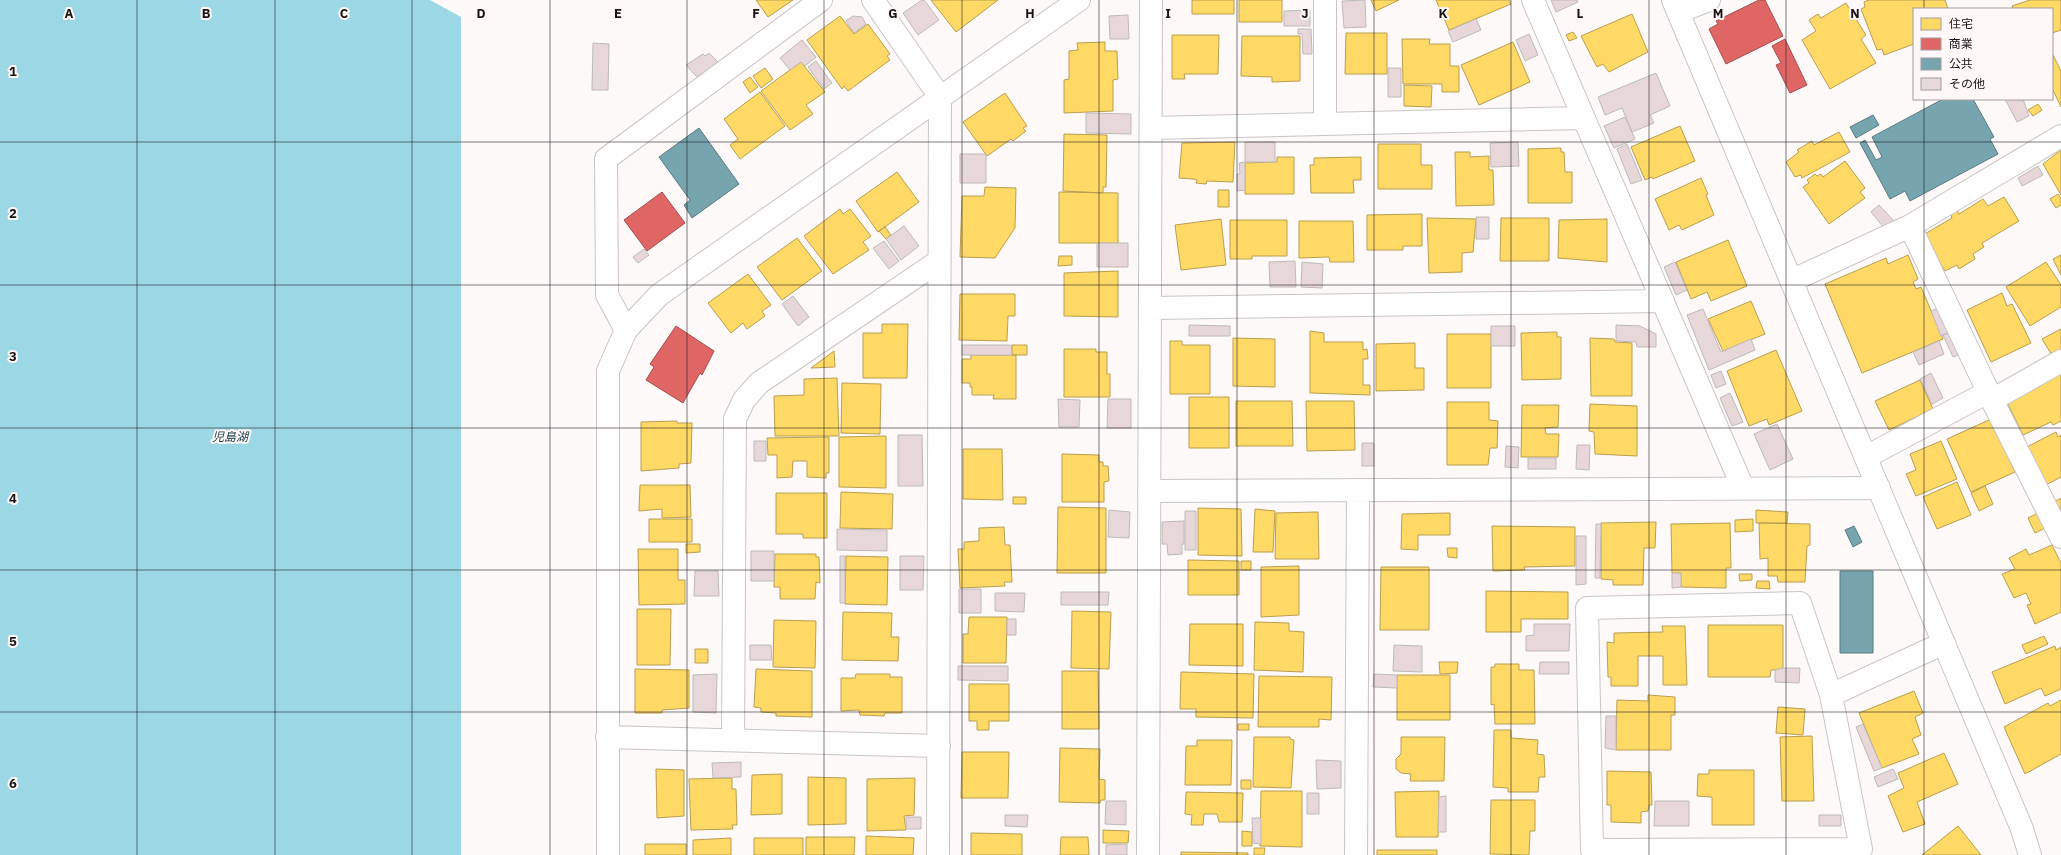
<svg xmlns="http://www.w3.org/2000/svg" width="2061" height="855" font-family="'IBM Plex Sans','Noto Sans JP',sans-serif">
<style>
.water{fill:#9cd7e5}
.homes{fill:#ffd966;stroke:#b99e4e}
.shops{fill:#e06666;stroke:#a44d4e}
.public{fill:#76a5af;stroke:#5a7a81}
.building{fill:#e7d7d9;stroke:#bebaba}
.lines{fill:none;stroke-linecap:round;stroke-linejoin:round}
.street-casing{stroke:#c9c5c5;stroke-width:24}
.secondary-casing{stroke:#c9c5c5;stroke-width:24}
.street{stroke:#fffefe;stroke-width:22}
.secondary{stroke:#fffefe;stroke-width:22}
.grid{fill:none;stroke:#171415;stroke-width:1;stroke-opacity:0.55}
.labels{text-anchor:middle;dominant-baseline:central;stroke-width:4;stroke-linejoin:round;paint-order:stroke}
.water-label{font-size:12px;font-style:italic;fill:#103a43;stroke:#fff7f8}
.grid-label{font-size:13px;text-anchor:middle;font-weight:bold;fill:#171415;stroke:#fff7f8;stroke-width:4;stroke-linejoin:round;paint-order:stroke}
</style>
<rect width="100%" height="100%" fill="#fdf9f9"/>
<path class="water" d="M0 0H430L461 17V855H0Z"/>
<path class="homes" d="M756 0H793L768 17Z
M931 0H998L956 32Z
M1192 0H1234V14H1192Z
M1239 0H1282V22H1239Z
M1371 0H1399L1376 11Z
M1436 0H1509L1511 4 1449 30Z
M1869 0H1945L1948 9H1914V44L1884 55 1882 49 1877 50 1861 9 1865 7 1864 2Z
M2030 0H2061V30L2052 33V9H2013L2012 6Z
M1846 3 1866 35 1861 39 1876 63 1830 89 1802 40 1816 31 1809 20 1818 14 1821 18Z
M1632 14 1648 52 1609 72 1603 64 1597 67 1581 36Z
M840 16 854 34 868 24 890 54 887 56 890 60 848 91 844 86 842 89 807 40Z
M1573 32 1577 38 1569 41 1566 35Z
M1346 33H1387V74H1345Z
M1172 35H1219L1218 74H1184L1185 79H1172Z
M1242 36H1300V81L1272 82V77L1241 76Z
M1402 39H1430L1429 44H1450V66H1459V92H1442V84H1403Z
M1105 42V51H1117L1118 79 1113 80V111L1064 113V80L1069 79V51L1078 50 1077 43Z
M1513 42 1530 82 1479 105 1461 65Z
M2053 55 2061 71V107L2052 88Z
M801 62 825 92 806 105 813 114 790 130 761 91Z
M765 68 773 79 761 88 753 76Z
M750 77 758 87 750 93 743 82Z
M1404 85 1432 86 1431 107 1404 106Z
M760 92 785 126 740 159 730 145 738 139 724 119Z
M1005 93 1027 126 1023 128 1026 131 1013 141 1011 139 987 156 963 122Z
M2038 104 2042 110 2033 116 2028 110Z
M1680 126 1695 161 1653 179 1652 177 1645 180 1631 147Z
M1839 132 1850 152 1802 178 1801 175 1795 177 1786 162 1799 152 1797 150 1812 141 1814 145Z
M1064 134 1107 135 1106 187H1103V193L1063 191Z
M1235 142 1233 182 1207 181 1206 184 1196 183 1197 180 1193 179 1179 178 1182 143Z
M1378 144H1421V165H1432V189H1378Z
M1561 148V152H1564L1565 172H1572V203H1528V149Z
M2061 150V195L2043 164Z
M1455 152H1470V157L1489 156V170H1493L1494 205 1456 206Z
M1277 157H1294V194H1245V163L1277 162Z
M1361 157V180H1353L1354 193H1311L1310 165H1314V158Z
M1845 161 1865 188 1860 192 1865 198 1829 224 1803 187 1809 183 1807 180 1815 174 1817 176 1821 174 1823 177Z
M897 172 919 202 878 232 856 201Z
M1701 178 1708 194 1706 195 1714 215 1682 230 1679 225 1669 230 1655 199Z
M985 187 1016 188 1015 228 995 258 960 257 962 196H984Z
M1218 190H1229V207H1218Z
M1059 192 1118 193V243H1059Z
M2058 194 2061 198V205L2056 208 2050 199Z
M2004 197 2019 221 1982 243 1984 247 1973 254 1975 259 1959 269 1957 265 1945 271 1923 235 1952 218 1951 215 1957 210 1959 214 1983 199 1988 206Z
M840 209 843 214 850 209 871 236 863 242 869 250 833 274 804 236Z
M1422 214V246H1403V250H1367V215Z
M1427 218 1476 219 1473 252 1462 253V272L1429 273Z
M1501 218H1549V261H1500Z
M1221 219 1226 265 1181 270 1175 225Z
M1607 219V262L1558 258 1559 220Z
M1230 220H1287V256H1252V259H1230Z
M1299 221H1353L1354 262H1330L1329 257 1299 258Z
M885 227 891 235 886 239 879 231Z
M797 238 822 271 782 300 757 267Z
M1728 240 1747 286 1711 301 1707 292 1691 299 1676 262Z
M1908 255 1918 279 1913 282 1916 289 1921 287 1943 339 1862 373 1825 284 1886 258 1888 264Z
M2061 255V275L2053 259Z
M1059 256H1072V265L1058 266Z
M2046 262 2061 285V307L2030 326 2006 287Z
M1118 271V317L1064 316V273Z
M748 274 771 305 762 311 765 316 747 329 743 323 731 333 708 303Z
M2002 293 2007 306 2012 304 2031 343 1991 362 1967 310Z
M960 294H1015V316H1008L1007 341 959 340Z
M1751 301 1765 334 1723 351 1708 319Z
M882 324H908L907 378H863V333H882Z
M2061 329V357L2055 360 2042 339Z
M1310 331 1324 333V342H1363V350L1367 349 1368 359H1363V385H1370V395L1310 393Z
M1557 332V337H1561V379L1522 380 1521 333Z
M1447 334H1491V388H1447Z
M1233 338 1275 339V387L1233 386Z
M1590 338 1614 339 1615 342 1632 343V396H1591Z
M1170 341H1182V345H1210V394H1170Z
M1415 343V368H1424V390L1376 391V344Z
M1012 345H1027V355H1012Z
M1064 349H1096V352H1107V374H1110V397H1064Z
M1776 350 1802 411 1769 425 1767 419 1749 426 1727 371Z
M834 351 835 367 811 368Z
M971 355H1016V399H993L994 395H972V387H970V383H962V359H971Z
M2061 374V421L2053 425 2051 422 2023 435 2006 400Z
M837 378 839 436H775L774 396 804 395V379Z
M1920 380 1933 409 1889 430 1875 401Z
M842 383 881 384 880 434 841 433Z
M1189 397H1229V448H1189Z
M1236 401H1292L1293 446H1236Z
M1306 401H1354L1355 450 1307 451Z
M1447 402H1489V420L1498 421 1497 448H1490L1488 465H1447Z
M1590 404 1637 406V456L1595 454 1594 432 1589 431Z
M1522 405H1559L1558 427 1545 428 1546 434H1559L1558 457H1521Z
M1991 419 2015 472 1971 492 1947 439Z
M677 421V423H692L691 463 679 464V468L641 471V422Z
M2056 432 2058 437 2061 435V477L2042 487 2023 449Z
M886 436V488L839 487V437Z
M829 437V473H826V478L807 477V461H793L792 477 777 478V455H768L767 438Z
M1941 441 1957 479 1916 496 1906 474 1916 470 1910 454Z
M963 449H1002L1003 500 963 499Z
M1062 454 1099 455V462H1103V466H1108L1109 481 1104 482V502H1062Z
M1957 482 1971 515 1937 529 1923 497Z
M640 485H690L691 517 662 518V509L639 511Z
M1985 486 1993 504 1979 511 1971 493Z
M841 492 893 494 892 529 840 528Z
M776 493H827V538H803V534H776Z
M1013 497H1026V504H1013Z
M2061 498V516L2048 505Z
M1058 507 1106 508V573H1057Z
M1198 508 1241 509 1242 556 1198 555Z
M1255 509 1275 511 1273 552H1253Z
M1756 510 1788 512 1787 523H1756Z
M1318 512 1319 559H1275L1276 513Z
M1450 513V535H1418V550L1401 549 1402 514Z
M2038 513 2045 528 2035 533 2028 518Z
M649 519H692V542H649Z
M1753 519V531L1735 532V520Z
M1656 522 1655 548H1644L1643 585H1613V580L1601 579V523Z
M1730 523 1731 568H1726V588L1681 587V573H1672L1671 524Z
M1759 523 1810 524V545L1807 546 1805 582H1778L1777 576H1768V558L1760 559Z
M1492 526 1575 527V566L1524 567 1525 570 1493 571Z
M1004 527 1005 545H1010L1012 582H1004L1005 586 960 588 958 549H964V542L979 541V528Z
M686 544H700V552L686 553Z
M2052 545 2061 563V612L2035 624 2027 605 2031 604 2026 593 2014 598 2002 574 2015 569 2009 558 2026 549 2029 555Z
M1447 548H1457V558L1448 557Z
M638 549H678V580H685V604L639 605Z
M775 554H816V557H819L820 583 816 582 815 599H780V587H774Z
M846 556 888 557 887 605 845 604Z
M1188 560 1239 561V595H1188Z
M1241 561H1251V570H1241Z
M1299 566V615L1261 617V567Z
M1381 567H1429V630H1380Z
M1739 574H1752V580L1740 581Z
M1757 581H1769L1770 589 1756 588Z
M1486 591 1568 592V619H1521V632H1486Z
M637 609H671L670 665H637Z
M1072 611 1111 612 1109 669 1071 668Z
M843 612 892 613 891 637H899L898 661 842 660Z
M969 617H1007L1006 663H963V634H968Z
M774 620 816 621 815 668 773 667Z
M1255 622 1289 623V631L1304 632 1303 672 1254 670Z
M1190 624H1243V666L1189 665Z
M1708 625H1783V670H1771L1770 677H1708Z
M1662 626H1685L1687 685H1663V656H1638V686H1611V677H1608L1607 642 1614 643V633L1663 632Z
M2044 636 2048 644 2026 654 2022 645Z
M2055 646 2056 650 2061 647V689L2045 696 2041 688 2005 704 1992 672Z
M695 649H708V663H695Z
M1439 662H1458L1457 673 1440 674Z
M1495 664H1519V670H1534L1535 724H1495L1494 704 1491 705V667H1495Z
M635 669 689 670V708L662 710V713H635Z
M756 669 812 671V717L776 716V713L761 712V708L754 707Z
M1062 671H1098L1099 729H1062Z
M1181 672 1254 674 1253 718 1196 717V709H1180Z
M856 674H890V677H902V713H885L884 716 860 715 859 710 841 711V678H855Z
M1397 675H1450V720H1397Z
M1259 676 1332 677 1331 720 1319 719V727H1258Z
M969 684H1009V721H989V730H977V721H969Z
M1914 691 1923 713 1915 717 1921 735 1912 739 1919 754 1882 768 1859 713Z
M1648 695 1675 697V715H1671V750H1616L1617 700 1648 701Z
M2061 700V754L2025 774 2004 727 2048 703 2050 706Z
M1778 707 1805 709 1803 735 1776 733Z
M1238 724H1249V730H1238Z
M1494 730H1511V738L1538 740 1537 754 1544 755 1545 777H1539L1538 792H1508V788L1493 787Z
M1812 736 1814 801H1782L1780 737Z
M1254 737H1290V739L1294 740 1291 788 1253 787Z
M1401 737H1445L1444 781H1410L1411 774 1401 773 1396 769V759L1401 754Z
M1197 740H1232L1231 785H1185L1186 746H1197Z
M1060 748 1100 749 1099 779 1105 780V800H1101L1100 803 1059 802Z
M962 752H1009L1008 798H961Z
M1944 753 1958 784 1917 802 1925 824 1903 832 1888 796 1904 788 1898 773Z
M656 769 684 770V816L657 818Z
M1709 770H1754V825H1712V797L1697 796 1698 774H1709Z
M1607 771 1651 772 1652 805H1649L1648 811 1641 812V823L1611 822V805H1607Z
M782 774V814L751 815 752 775Z
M808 777 846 778V824L808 825Z
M732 778V789H736L737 825H732L733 829 691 830 689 779Z
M915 778 914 815 904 816 906 830 867 831V779Z
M1241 780H1251V789H1241Z
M1261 791H1302V847L1260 846Z
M1439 791 1438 837H1396L1395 792Z
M1186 792 1243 793 1242 822H1219L1217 814H1204L1203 825H1191L1192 815 1185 814Z
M1491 800H1535V831H1530L1529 855 1490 854Z
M1958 826 1981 855H1922Z
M1103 830 1129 831 1128 843H1103Z
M1242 831 1252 832V846H1242Z
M971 833 1022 834V855H971Z
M866 836 914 838 913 855H866Z
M806 837H855L854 855H806Z
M1061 837H1088L1089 855H1060Z
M731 838V855H693V840Z
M754 838H803V855H754Z
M645 844H686V855H645Z
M1254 848H1265L1264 855H1254Z
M1377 850H1437V855H1377Z
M1181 852 1248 853V855H1181Z"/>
<path class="shops" d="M1759 0H1765L1783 36 1726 64 1709 29 1718 24 1716 21Z
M1785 39 1807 85 1790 93 1776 65 1781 63 1772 46Z
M662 192 685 223 647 251 624 220Z
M676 326 714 351 702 375 700 373 683 403 646 380 654 367 650 364Z"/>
<path class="public" d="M1943 99H1973L1994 137 1990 139 1998 154 1910 201 1905 191 1890 199 1860 143 1865 140 1876 160 1882 157 1872 137Z
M1873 115 1879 125 1856 138 1850 127Z
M699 128 739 184 692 218 684 205 690 200 659 157Z
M1854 526 1862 542 1853 547 1845 530Z
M1840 571H1873V653H1840Z"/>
<path class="building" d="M922 0H924L939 20 918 35 903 13Z
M1365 0 1366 27 1344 28 1342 1Z
M1551 0H1577L1578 2 1556 12Z
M1310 10V26H1284V11Z
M1128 15 1129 39H1110L1109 16Z
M853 16 862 17 866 24 854 33 846 21Z
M1476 19 1481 30 1453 42 1448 31Z
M1298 29H1311L1312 54H1303L1302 34H1298Z
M1529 34 1538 55 1525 61 1516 40Z
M802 40 816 57 805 66 801 62 790 70 780 58Z
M593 43 609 44 608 90H592Z
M709 53 718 62 697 77 686 65 703 54 705 56Z
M816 61 832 83 824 89 808 67Z
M1388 68H1401V97H1388Z
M1656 73 1670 106 1650 115 1654 123 1632 132 1622 108 1605 115 1598 97Z
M2005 99H2023L2029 116 2017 122Z
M1086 113 1131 114V134L1086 133Z
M1625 117 1635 139 1614 148 1604 126Z
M1245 142H1275V162H1245Z
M1518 142 1519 166 1491 167 1490 143Z
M1627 144 1642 180 1631 184 1617 149Z
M960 154H986V183H960Z
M1245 162V190L1237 191V174H1240L1239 163Z
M2038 166 2043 175 2022 186 2018 178Z
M1879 205 1894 221 1884 228 1871 212Z
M1476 217H1489V239H1476Z
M904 226 919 246 901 260 886 239Z
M884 241 899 261 889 269 873 248Z
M1097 243H1128V267H1097Z
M644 249 649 255 638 263 633 257Z
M1295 261 1296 287H1270L1269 262Z
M1302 262 1323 264 1322 288 1301 287Z
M1675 262 1687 290 1676 295 1664 267Z
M793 296 809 317 798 326 782 304Z
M1938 308 1949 332 1941 336 1931 311Z
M1703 309 1721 352 1751 339 1755 350 1709 370 1687 315Z
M1189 325 1230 326V336H1189Z
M1616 325 1640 326 1656 334V347H1637L1636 342 1616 341Z
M1491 326H1515V346H1491Z
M1949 333 1961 354 1953 357 1943 335Z
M1939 341 1944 354 1919 365 1913 352Z
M962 345H1011L1012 355H962Z
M1721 371 1726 384 1716 388 1711 375Z
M1931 373 1943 398 1932 404 1920 379Z
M1730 393 1743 422 1732 426 1720 398Z
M1058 399 1080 400 1079 427H1059Z
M1108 399H1131V428H1107Z
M1777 424 1793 459 1770 470 1754 434Z
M898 435H922L923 486H898Z
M754 441H766V461H754Z
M1362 443H1374V466H1362Z
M1577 445H1590L1589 470 1576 469Z
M1506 446 1519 447 1518 468 1505 467Z
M1528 458H1556V469H1528Z
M1109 510 1130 512 1129 538 1108 537Z
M1185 511H1196V550H1185Z
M1184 521V544H1182V554L1168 555 1167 544H1162V522Z
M1596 524H1601L1600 578H1595Z
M837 529 887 530V551L837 550Z
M1576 536H1586V584L1576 585Z
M751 551H774V581H751Z
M840 556H845V603H840Z
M900 556H924L923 590H900Z
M695 571H718L719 596H694Z
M1672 573H1681V587L1672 588Z
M959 589H981V613H959Z
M1061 592H1109L1108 605H1061Z
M995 593H1025L1024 612 995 611Z
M1007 619H1016V635H1007Z
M1534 624H1570L1569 651H1526V636L1534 635Z
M750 645H771L772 660H750Z
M1394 645 1422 646V672L1393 671Z
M1540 662H1569V674H1539Z
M958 666H1008V681L958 680Z
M1783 668H1800L1799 683 1775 682V670Z
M717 674 716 713 693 712V675Z
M1374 674 1397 675V688L1373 687Z
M1606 716H1616V750L1605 748Z
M1863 724 1882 768 1874 771 1856 727Z
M1316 760 1341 761V788L1317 789Z
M741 762V777L713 778 712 763Z
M1893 769 1898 779 1878 787 1874 777Z
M1307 793H1319V814H1307Z
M1446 796V832H1438L1439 797Z
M1106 801H1126V825L1105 824Z
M1655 801H1689V826H1654Z
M1005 815H1028L1027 827 1005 826Z
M1819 815H1841V826H1819Z
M906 817H921V829H906Z
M1252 818H1261V844L1253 843Z
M1127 844V855H1106V845Z"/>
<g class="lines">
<g class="street-casing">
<path id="street" d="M873 0 940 97 938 855
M1533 0 1743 488
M1678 12 1709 0
M1325 124V0
M1151 128 1583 118
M1910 226 1992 400 2061 537
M1791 281 1910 226 2061 136
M1150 308 1663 301
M626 330 607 295 606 159 821 0
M1992 400 2061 361
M1866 457 1988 392
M1149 491 1879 488
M1800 603 1831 695 1861 849 1592 850 1587 608Z
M1831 695 1944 643
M607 737 939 746
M733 740 735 419 744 400 759 383 939 261
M608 855V371L626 330 659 295 1079 0
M1148 855 1151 0
M1356 855 1358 490"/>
</g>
<g class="secondary-casing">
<path id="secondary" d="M1673 0 2022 829 2030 855"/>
</g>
<use href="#street" class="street"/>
<use href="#secondary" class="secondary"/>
</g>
<path class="grid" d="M137 0V855M275 0V855M412 0V855M550 0V855M687 0V855M824 0V855M962 0V855M1099 0V855M1237 0V855M1374 0V855M1511 0V855M1649 0V855M1786 0V855M1924 0V9M1924 99V855M0 142H2061M0 285H2061M0 428H2061M0 570H2061M0 712H2061"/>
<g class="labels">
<g class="water-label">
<text x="230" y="436">児島湖</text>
</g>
</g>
<g class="grid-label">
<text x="69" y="18">A</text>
<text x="206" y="18">B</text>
<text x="344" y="18">C</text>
<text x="481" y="18">D</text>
<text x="618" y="18">E</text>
<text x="756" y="18">F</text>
<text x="893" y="18">G</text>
<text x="1030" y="18">H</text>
<text x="1168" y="18">I</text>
<text x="1305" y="18">J</text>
<text x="1443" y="18">K</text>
<text x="1580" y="18">L</text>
<text x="1718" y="18">M</text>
<text x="1855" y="18">N</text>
<text x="13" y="76">1</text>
<text x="13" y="218">2</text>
<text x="13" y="361">3</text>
<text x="13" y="503">4</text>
<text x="13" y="646">5</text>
<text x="13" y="788">6</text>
</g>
<rect x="1913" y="8" width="140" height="92" fill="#fff7f8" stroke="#a29c9d"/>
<rect x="1921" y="18" width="20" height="12" fill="#ffd966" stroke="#a29c9d"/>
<text x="1949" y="28" font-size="12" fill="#171415">住宅</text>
<rect x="1921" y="38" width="20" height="12" fill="#e06666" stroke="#a29c9d"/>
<text x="1949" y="48" font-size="12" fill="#171415">商業</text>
<rect x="1921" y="58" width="20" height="12" fill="#76a5af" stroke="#a29c9d"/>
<text x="1949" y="68" font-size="12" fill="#171415">公共</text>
<rect x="1921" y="78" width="20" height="12" fill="#e7d7d9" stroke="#a29c9d"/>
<text x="1949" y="88" font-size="12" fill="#171415">その他</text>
</svg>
